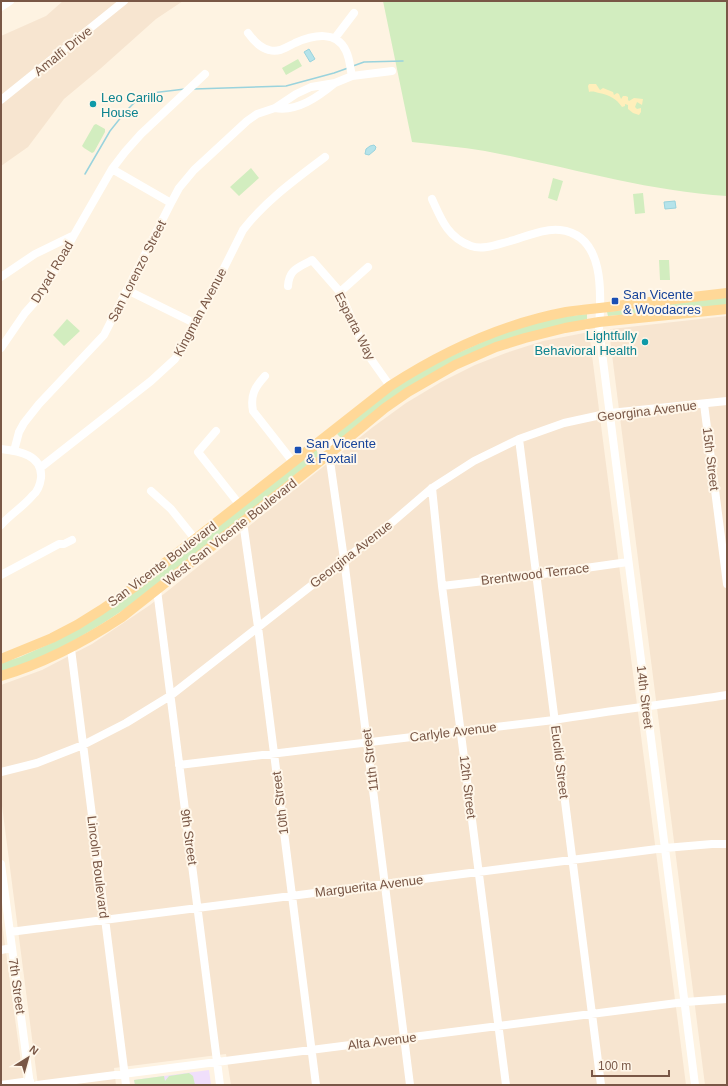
<svg xmlns="http://www.w3.org/2000/svg" width="728" height="1086" font-family="Helvetica,sans-serif">
<style>
.residential{fill:#f7e5d0}
.education{fill:#f0dffb}
.green{fill:#d2edbf}
.sand{fill:#ffefbb}
.water{fill:#b5e3ea;stroke:#9ad3dd}
.lines{fill:none;stroke-linecap:round;stroke-linejoin:round}
.stream{stroke:#9ad3dd;stroke-width:1.5}
.minor{stroke:#fff;stroke-width:8}
.major{stroke:#ffd898;stroke-width:10}
.culture-dot{fill:#0f9aa8;stroke:#fff7ea;stroke-width:1.5}
.transit-dot{fill:#1a4fb4;stroke:#fff7ea;stroke-width:1.5}
.labels{text-anchor:middle;dominant-baseline:central;stroke-width:4;stroke-linejoin:round;paint-order:stroke}
.street-label{font-size:13px;fill:#795746;stroke:#fff7ea}
.culture-label{font-size:13px;fill:#0d838f;stroke:#fff7ea;text-anchor:start}
.transit-label{font-size:13px;fill:#164399;stroke:#fff7ea;text-anchor:start}
</style>
<rect width="100%" height="100%" fill="#fef3e2"/>
<path class="residential" d="M63 1H183L156 19 100 69 64 99 28 147 1 166V36L46 16Z
M727 316V1085H705L609 331 611 329Z
M589 332 686 1085H231L226 1054 114 1068 116 1085H38L1 798V685L42 670 92 644 150 605 373 427 406 403 441 382 475 365 506 353 543 341Z
M1 915 24 1085H1Z"/>
<path class="education" d="M209 1070 211 1085H135L134 1080Z"/>
<path class="green" d="M383 1H727V196C644 191 566 166 485 151 461 147 437 145 412 142Z
M298 59 302 66 286 75 282 68Z
M96 124 105 129V132L94 152 92 153 84 148 82 146 94 125Z
M251 168 259 178 239 196 230 187Z
M553 178 563 181 557 201 548 198Z
M643 193 645 213 635 214 633 194Z
M659 260H669L670 280H660Z
M727 297V306L608 316 607 312Z
M587 314V319L472 354 343 437H340L337 434 376 399 420 370 509 330 553 318Z
M67 319 80 331 64 346 53 335Z
M316 449 319 456 125 609C96 628 66 647 33 660 23 665 12 668 1 672V663L20 657 58 640Z
M189 1073 193 1076 195 1085H135L134 1080 164 1076 165 1081 169 1076Z"/>
<path class="sand" d="M589 84H596L600 90 603 88 613 92 614 95 617 93 619 94 621 99 623 96H626L628 97V100L629 101 634 98 643 99 642 105 637 102 635 107 637 109 641 108V112L639 115 633 113 628 109V105L625 104V106L622 107C616 98 609 95 599 93 595 92 593 91 589 92L588 86Z"/>
<path class="water" d="M309 49 315 59 310 62 304 52Z
M374 145 376 147 375 150 369 155 365 154 366 149 370 146Z
M675 201 676 208 665 209 664 202Z"/>
<g class="lines">
<path class="stream" d="M353 66 364 62 403 61
M194 89 286 86 334 73 348 68
M85 174 110 131 126 111 143 94 185 89"/>
<path class="minor" d="M1 7 10 1
M248 33C253 40 260 48 269 50 279 53 287 47 295 43 313 35 337 30 346 51 350 59 350 68 352 76
M335 38 354 13
M1 100 124 1
M275 108C297 112 318 97 335 83
M112 169 171 203
M432 199C441 219 448 238 471 246 482 250 496 245 507 242 523 238 543 228 560 230 606 235 601 296 599 329L695 1085
M1 277 35 254 74 235 112 169 125 152 141 134 205 74
M288 286C289 269 298 268 312 260L340 292 366 352 390 386
M127 290 196 324
M340 292 368 267
M1 348 25 313 41 295 74 235
M265 376C255 387 250 395 253 411L293 462
M704 404 727 584
M216 431 198 452 239 504
M328 435 329 454 344 559 410 1085
M519 439 601 1085
M1 449C19 451 43 455 41 478 40 485 38 491 33 495 24 506 11 514 1 525
M14 451 19 432 24 423 39 404 104 335 171 203 179 188 194 170 247 121 257 114 275 108 296 94 311 87 335 83 352 76 392 71
M40 468 151 381 175 359 196 324 243 230C265 201 296 179 325 157
M432 488 442 586 506 1085
M151 491 171 509 195 539
M241 522 244 529 258 627 316 1085
M1 575 59 544H64L72 540
M442 586 536 575 628 562
M157 590 220 1085
M71 649 126 1085
M179 765 554 720C612 710 670 704 727 695
M1 772 37 763 83 745 126 723 170 696 389 525 432 488 474 461 519 439 564 423 610 413 727 401
M1 864 30 1085
M10 932 665 848 712 844H727
M1 950 12 948
M1 1085 30 1081
M37 1085 685 1002 727 999"/>
<path class="major" d="M1 659 52 638 77 625 101 610 133 588 390 386C444 351 503 324 566 312 585 309 605 308 624 305 658 301 693 297 727 293
M1 676C45 663 84 642 122 617L329 454 385 408 408 392 455 365 496 347 525 338 565 328 599 322 727 309"/>
</g>
<g class="culture-dot">
<circle cx="93" cy="104" r="4"/>
<circle cx="645" cy="342" r="4"/>
</g>
<g class="transit-dot">
<rect x="611" y="297" width="8" height="8" rx="2"/>
<rect x="294" y="446" width="8" height="8" rx="2"/>
</g>
<g class="labels">
<g class="street-label">
<text transform="translate(63 51) rotate(-39)">Amalfi Drive</text>
<text transform="translate(137 271) rotate(-63)">San Lorenzo Street</text>
<text transform="translate(52 272) rotate(-59)">Dryad Road</text>
<text transform="translate(200 312) rotate(-62)">Kingman Avenue</text>
<text transform="translate(355 326) rotate(63)">Esparta Way</text>
<text transform="translate(647 411) rotate(-7)">Georgina Avenue</text>
<text transform="translate(711 459) rotate(83)">15th Street</text>
<text transform="translate(230 532) rotate(-38)">West San Vicente Boulevard</text>
<text transform="translate(351 554) rotate(-38)">Georgina Avenue</text>
<text transform="translate(162 564) rotate(-37)">San Vicente Boulevard</text>
<text transform="translate(535 574) rotate(-7)">Brentwood Terrace</text>
<text transform="translate(645 697) rotate(83)">14th Street</text>
<text transform="translate(453 732) rotate(-7)">Carlyle Avenue</text>
<text transform="translate(370 760) rotate(-97)">11th Street</text>
<text transform="translate(560 762) rotate(83)">Euclid Street</text>
<text transform="translate(468 787) rotate(83)">12th Street</text>
<text transform="translate(280 803) rotate(-97)">10th Street</text>
<text transform="translate(189 837) rotate(82)">9th Street</text>
<text transform="translate(98 867) rotate(83)">Lincoln Boulevard</text>
<text transform="translate(369 886) rotate(-7)">Marguerita Avenue</text>
<text transform="translate(17 986) rotate(82)">7th Street</text>
<text transform="translate(382 1041) rotate(-7)">Alta Avenue</text>
</g>
<g class="culture-label">
<text x="101" y="97">Leo Carillo<tspan x="101" dy="15">House</tspan></text>
<text x="637" y="335" text-anchor="end">Lightfully<tspan x="637" dy="15">Behavioral Health</tspan></text>
</g>
<g class="transit-label">
<text x="623" y="294">San Vicente<tspan x="623" dy="15">&amp; Woodacres</tspan></text>
<text x="306" y="443">San Vicente<tspan x="306" dy="15">&amp; Foxtail</tspan></text>
</g>
</g>
<rect width="728" height="1086" fill="none" stroke="#795746" stroke-width="4"/>
<g transform="translate(28 1058) rotate(37)" stroke="#fff7ea" stroke-width="3" paint-order="stroke">
<path d="M0-3L7 15L0 10L-7 15Z" fill="#795746"/>
<text y="-6" font-size="11" font-weight="bold" text-anchor="middle" fill="#795746">N</text>
</g>
<path d="M592 1070v6h77v-6" fill="none" stroke="#795746" stroke-width="2"/>
<text x="598" y="1070" font-size="12" fill="#795746" stroke="#fff7ea" stroke-width="3" paint-order="stroke">100 m</text>
</svg>
